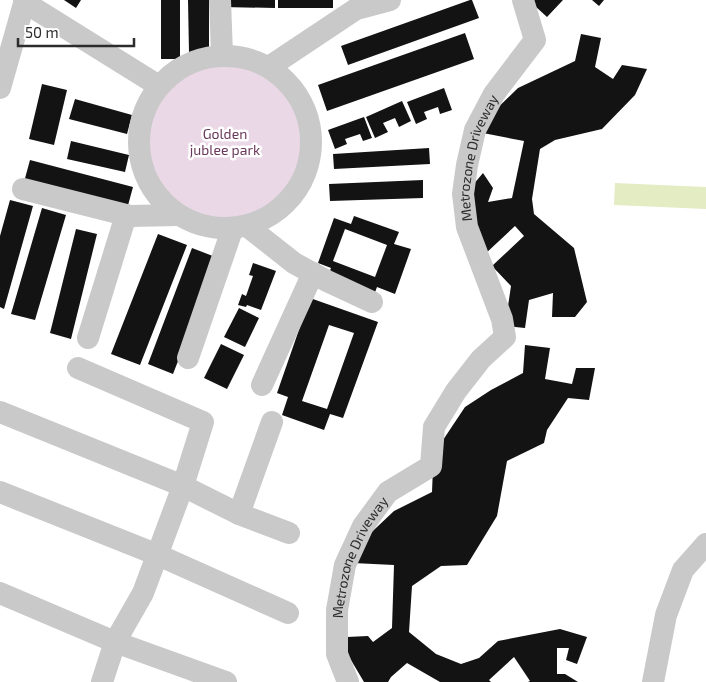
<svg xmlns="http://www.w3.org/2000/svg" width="706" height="682" font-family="'Exo 2',sans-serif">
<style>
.green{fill:#ebd8e6}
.water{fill:#e4ecc3}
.building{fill:#131313;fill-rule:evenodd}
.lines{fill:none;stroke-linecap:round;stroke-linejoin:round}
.minor{stroke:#c9c9c9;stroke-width:22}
.labels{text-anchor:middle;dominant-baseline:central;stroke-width:5;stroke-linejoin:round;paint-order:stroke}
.park-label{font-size:14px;fill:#6a3859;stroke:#fff}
.street-label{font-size:14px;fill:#2c2c2c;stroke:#fff}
</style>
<rect width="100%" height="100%" fill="#fff"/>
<path class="green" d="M147 141a78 78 0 1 1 156 0a78 78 0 1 1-156 0Z"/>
<path class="water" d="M615 183 706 187V209L614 205Z"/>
<path class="building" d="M64 0H81L76 8Z
M161 0H180V59H161Z
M188 0H209V53H189Z
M223 0H275V8L223 7Z
M278 0H333V8H278Z
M470 0H472L479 18 348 65 341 46Z
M533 0H563L547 17 535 6Z
M592 0H604L599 6Z
M465 33 474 59 327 111 318 85Z
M581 34 601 38 595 67 613 79 622 65 647 69 635 95 602 129 555 140 540 149 532 199 534 214 574 248 587 302 575 317H552L553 293 529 300 525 328 505 326 511 286 492 266 524 236 515 226 484 255 467 192 483 173 493 188 488 202 512 198 524 141 483 133 485 120 518 88 575 61Z
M42 84 67 90 54 145 29 139Z
M444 88 452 110 440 114 438 107 424 112 427 119 416 124 407 102Z
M75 99 132 115 127 134 69 119Z
M402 101 411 121 399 127 395 118 383 123 388 132 375 138 366 117Z
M364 117 372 138 363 141 360 134 345 139 347 144 335 149 328 130Z
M71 141 129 155 125 172 67 159Z
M429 148 430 164 334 169 333 154Z
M30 160 133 187 127 209 24 182Z
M423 180V198L330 201 329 184Z
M10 200 33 206 4 309 0 307V236Z
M42 208 66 215 35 320 11 314Z
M354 216 399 232 394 244 411 249 395 294 377 287 374 295 327 278 331 268 318 263 334 218 351 224ZM345 229 387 245 375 277 333 261Z
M76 229 97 234 71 339 50 333Z
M158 234 187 245 140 365 111 354Z
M192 248 218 258 173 374 148 364Z
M253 263 276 271 261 310 247 305 246 307 238 305 242 294 246 296 253 276 249 275Z
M310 298 378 322 343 418 330 414 324 430 282 415 288 397 277 393ZM329 325 354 333 327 409 302 401Z
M239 308 259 318 245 347 224 337Z
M221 344 244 355 227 389 204 378Z
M525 345 550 348 545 379 572 384 576 368H595L589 400 568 398 547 430 544 443 507 461 497 516 467 565 441 566 412 586 409 632 436 654 461 664 479 658 498 641 560 629 587 637 577 664 566 660 569 648H557V674H565L578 682H528L530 681 514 657 489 680 491 682H440L407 663 391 677 388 682H364L345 650 347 637 368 636 373 642 392 628 394 565 353 563 359 544 394 511 432 492 433 467 443 440 465 407 491 390 523 373Z"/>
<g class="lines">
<g class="minor">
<path d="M220 0 222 55"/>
<path d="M24 2 159 86"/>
<circle cx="225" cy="142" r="86"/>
<path d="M269 67 356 9 390 0"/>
<path d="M0 88 25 0"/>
<path d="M23 189 130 216 178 215"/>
<path d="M247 226 294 263 327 281 372 302"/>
<path d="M88 338 126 215"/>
<path d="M188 358 232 230"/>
<path d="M262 385 313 273"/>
<path d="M0 412 183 486 239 514 289 533"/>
<path d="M0 492 158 555 288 613"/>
<path d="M239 514 272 422"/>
<path d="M0 593 115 642 143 593 183 486 203 422 78 368"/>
<path d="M102 682 115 642 226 682"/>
<path id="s1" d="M348 682 337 654V610L345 565 363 526 388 492 431 466 434 427 456 391 481 359 505 337 502 319 467 227 463 194 467 165 475 130 494 94 535 40 523 0"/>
<path d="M653 682 666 615 683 570 706 544"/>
</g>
</g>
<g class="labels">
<g class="park-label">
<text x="225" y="133">Golden<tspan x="225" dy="16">jublee park</tspan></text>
</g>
<g class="street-label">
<text stroke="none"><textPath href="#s1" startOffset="598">Metrozone Driveway</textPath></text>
<text stroke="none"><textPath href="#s1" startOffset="132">Metrozone Driveway</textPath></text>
</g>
</g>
<path d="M18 38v8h116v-8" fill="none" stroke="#2c2c2c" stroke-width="2.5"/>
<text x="25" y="38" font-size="15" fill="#2c2c2c" stroke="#ffffff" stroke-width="4" paint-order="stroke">50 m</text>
</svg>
